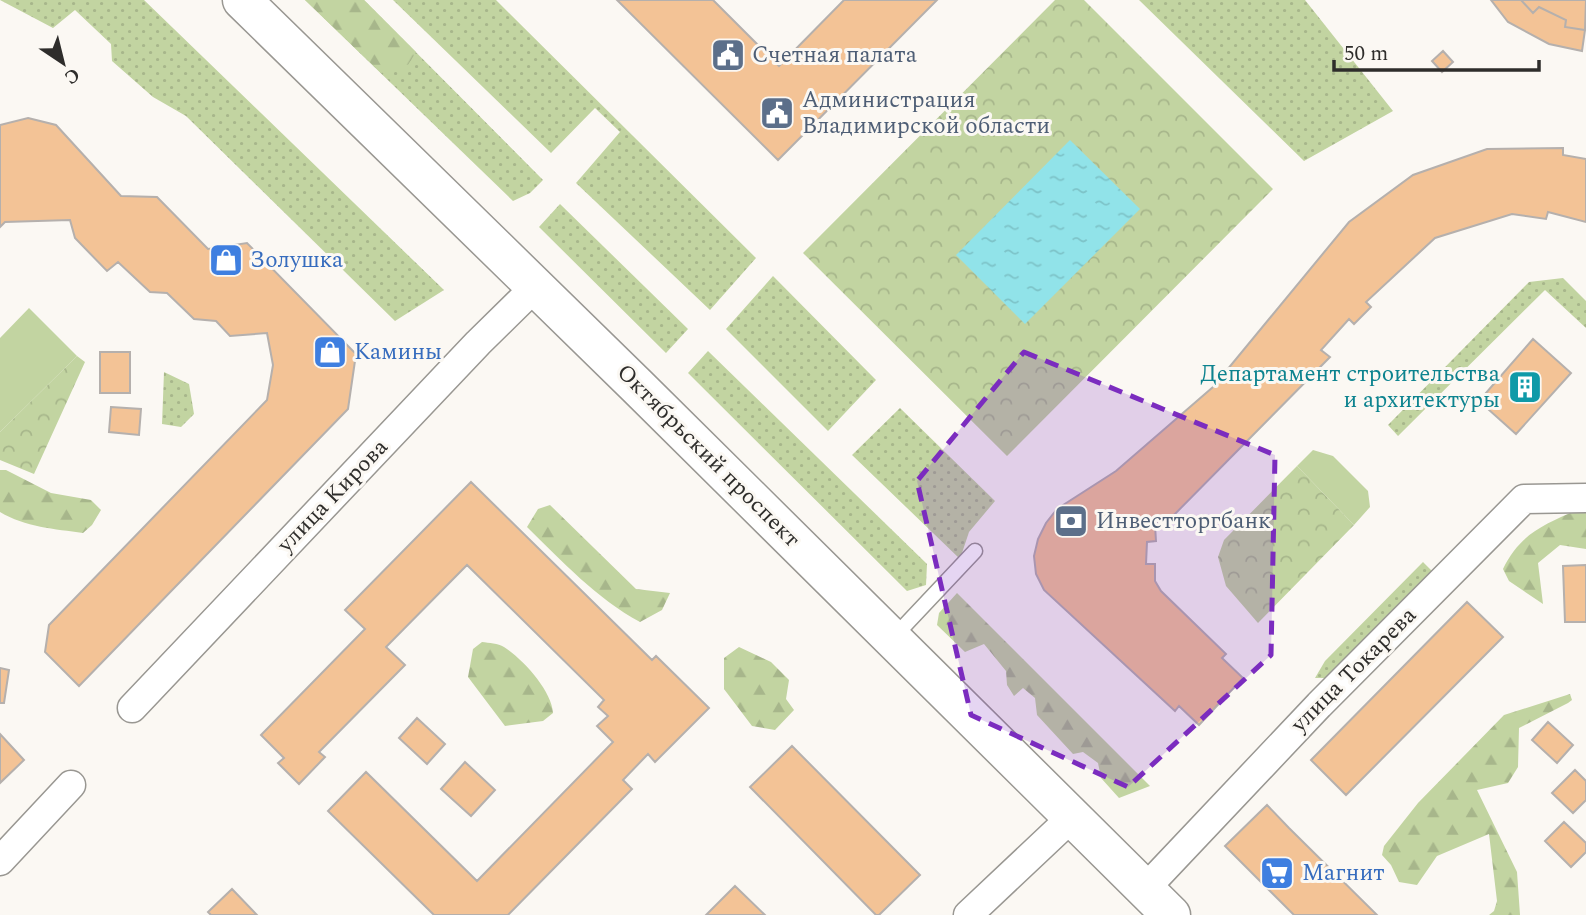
<svg xmlns="http://www.w3.org/2000/svg" width="1586" height="915" font-family="Spectral,serif">
<style>
.grass{fill:url(#grass-dots)}
.forest{fill:url(#forest-firs)}
.park{fill:url(#park-crowns)}
.garden{fill:#c2d4a1}
.water{fill:url(#water-ripples)}
.building{fill:#f3c396;stroke:#b5b0ad;stroke-width:2}
.lines{fill:none;stroke-linecap:round;stroke-linejoin:round}
.service-casing{stroke:#999792;stroke-width:17}
.minor-casing{stroke:#999792;stroke-width:31}
.secondary-casing{stroke:#999792;stroke-width:41}
.service{stroke:#fff;stroke-width:14}
.minor{stroke:#fff;stroke-width:28}
.secondary{stroke:#fff;stroke-width:38}
.marked{fill:#7b2cbf;fill-opacity:0.2;stroke:#7b2cbf;stroke-width:5;stroke-dasharray:14 9;stroke-linejoin:round}
.labels{text-anchor:middle;dominant-baseline:central;stroke-width:6;stroke-linejoin:round;paint-order:stroke}
.service-label{font-size:23px;fill:#4e5e75;stroke:#fbf8f3;text-anchor:start}
.shop-label{font-size:23px;fill:#366cbe;stroke:#fbf8f3;text-anchor:start}
.culture-label{font-size:23px;fill:#0d838f;stroke:#fbf8f3;text-anchor:end}
.street-label{font-size:23px;fill:#2e2d2b;stroke:#fbf8f3}
</style>
<defs>
<pattern id="grass-dots" width="8" height="8" patternUnits="userSpaceOnUse" patternTransform="scale(1.75)"><rect width="8" height="8" fill="#c2d4a1"/><path d="M2 2h.1M6 6h.1" fill="none" stroke="#a7b68b" stroke-width="1.8" stroke-linecap="round"/></pattern>
<pattern id="forest-firs" width="22" height="20" patternUnits="userSpaceOnUse" patternTransform="scale(1.75)"><rect width="22" height="20" fill="#c2d4a1"/><path d="M5 1l3.5 6h-7zM16 11l3.5 6h-7z" fill="#a7b68b"/></pattern>
<pattern id="park-crowns" width="20" height="18" patternUnits="userSpaceOnUse" patternTransform="scale(1.75)"><rect width="20" height="18" fill="#c2d4a1"/><path d="M2 6a3 3 0 1 1 6 0M12 15a3 3 0 1 1 6 0" fill="none" stroke="#a7b68b"/></pattern>
<pattern id="water-ripples" width="26" height="14" patternUnits="userSpaceOnUse" patternTransform="scale(1.75)"><rect width="26" height="14" fill="#91e3e9"/><path d="M2 4q2-2 4 0t4 0M15 11q2-2 4 0t4 0" fill="none" stroke="#7dc3c8"/></pattern>
</defs>
<rect width="100%" height="100%" fill="#fbf8f3"/>
<path class="grass" d="M0 0H144L444 290 395 321 186 116 153 97 112 61 111 44 75 10 53 28Z
M305 0H364L543 180 530 193 513 201Z
M393 0H496L756 258 710 310 576 183 620 132 595 108 551 153Z
M1139 0H1305L1393 111 1304 161Z
M560 204 688 329 666 353 539 227Z
M773 276 876 380 828 431 726 329Z
M1563 278 1586 301V328L1545 290 1398 436 1388 425 1529 282Z
M708 351 927 564 926 585 907 591 688 373Z
M164 372 189 384 194 414 181 427 162 424Z
M900 408 995 501 969 532 960 559 852 455Z
M1423 562 1436 575 1330 678H1315L1325 661Z"/>
<path class="forest" d="M305 0H364L416 52 406 68 381 73Z
M0 470H6L51 493 91 500 101 510 92 525 83 533C55 529 25 527 0 512Z
M550 505 636 589 670 593 662 610 640 622C597 599 562 561 527 527L538 509Z
M1577 510H1586V549L1560 545 1538 563 1543 604 1509 581 1503 569C1520 534 1543 525 1577 510Z
M957 593 1150 786 1119 798 1101 778 1098 763 1083 752 1073 754 1037 715 1035 698 1023 688 1014 696 1007 685 1006 671 984 644 965 652 937 625 939 613Z
M482 642C489 643 498 643 504 647 523 659 552 691 553 713L543 721 505 726 468 677 473 649Z
M739 647 771 662 789 680 786 699 794 710 775 730 752 726 724 689V658Z
M1570 694 1572 700 1568 703 1519 728 1518 767 1508 783 1477 790 1517 872 1520 915H1489L1494 911 1497 901 1489 834 1437 856 1417 885 1399 882 1391 865 1382 855 1384 846 1418 803 1504 715Z"/>
<path class="park" d="M1055 0H1084L1273 189 1007 456 803 253Z
M77 356 85 362 34 474 0 460V432Z
M1297 466 1354 525 1258 623 1226 586 1218 557 1224 540Z"/>
<path class="garden" d="M29 308 77 356 0 432V338Z
M1313 450 1333 456 1368 491 1370 507 1354 525 1297 466Z"/>
<path class="water" d="M1070 140 1140 209 1025 324 956 255Z"/>
<path class="building" d="M617 0H713L779 66 844 0H937L778 160Z
M1491 0H1521L1533 13 1539 7 1566 20 1565 27 1585 30 1582 51 1549 44 1508 22Z
M1521 0H1586L1585 30 1565 27 1566 20 1539 7 1533 13Z
M1443 51 1453 62 1442 72 1432 61Z
M28 118 56 125 121 196 157 197 208 249 247 243 356 354 348 409 79 686 45 652 49 625 267 400 273 365 267 333 230 336 216 321 194 319 167 293 150 292 118 262 107 271 75 238 70 220 5 222 0 227V125Z
M1563 148V155L1586 159V222L1548 212 1546 219 1512 214 1435 238 1366 302 1371 307 1354 324 1349 319 1321 350 1330 357 1168 521 1163 516 1155 525 1156 541 1147 542 1146 564H1155V581L1161 591 1226 654 1222 658 1243 678 1199 725 1179 706 1175 711 1044 590 1036 574 1034 556 1038 539 1046 523 1057 509 1116 471 1213 387 1349 222 1413 175 1487 149Z
M1533 339 1571 373 1516 434 1479 401Z
M100 352H130V393H100Z
M111 407 141 409 139 435 109 432Z
M471 482 652 660 656 656 709 708 655 762 648 754 623 780 632 789 508 915H434L328 811 366 772 477 881 613 742 597 726 608 716 598 707 604 700 467 565 386 647 405 665 319 752 325 757 299 784 278 763 284 758 261 735 365 629 345 610Z
M1586 565V622H1565L1563 566Z
M1467 602 1503 637 1346 795 1311 760Z
M0 668 9 670 4 703H0Z
M417 718 445 744 427 764 399 738Z
M1548 722 1573 745 1557 763 1532 740Z
M0 734 24 760 0 783Z
M792 746 920 875 879 915H876L750 787Z
M465 762 495 790 471 816 441 789Z
M1575 770 1586 781V800L1573 813 1552 793Z
M1267 805 1289 828 1377 915H1294L1225 846Z
M1564 822 1586 843V852L1571 867 1545 841Z
M735 886 765 915H706Z
M232 889 257 915H211L208 912Z"/>
<g class="lines">
<g class="service-casing">
<path id="service" d="M892 639 975 551"/>
</g>
<g class="minor-casing">
<path id="minor" d="M132 708 478 343 536 286
M0 861 71 785
M1145 889 1319 705 1524 499 1586 498
M968 915 1072 817"/>
</g>
<g class="secondary-casing">
<path id="secondary" d="M242 0 637 386 1171 915"/>
</g>
<use href="#service" class="service"/>
<use href="#minor" class="minor"/>
<use href="#secondary" class="secondary"/>
</g>
<path class="marked" d="M1024 352 1275 455 1271 655 1128 787 971 715 917 481Z"/>
<defs>
<g id="civic-square" transform="scale(1.75)"><rect x="-9" y="-9" width="18" height="18" rx="4" fill="#5c6f8a" stroke="#fbf8f3"/><path d="M-.6-6.5H3V-4.5H.6V-3L4-1V1h2V6H-6V1h2V-1L-.6-3ZM-1.2 2.5V6h2.4V2.5Z" fill="#fff"/></g>
<g id="shop-square" transform="scale(1.75)"><rect x="-9" y="-9" width="18" height="18" rx="4" fill="#3f7fe0" stroke="#fbf8f3"/><path d="M-5-2.5h2.3a2.7 3.5 0 0 1 5.4 0H5L5.5 6h-11ZM-1.5-2.5h3a1.5 2.3 0 0 0-3 0Z" fill="#fff"/></g>
<g id="building-square" transform="scale(1.75)"><rect x="-9" y="-9" width="18" height="18" rx="4" fill="#0f9aa8" stroke="#fbf8f3"/><path d="M-4-6H4V6H1V3H-1V6H-4ZM-2.5-4.3h1.7v1.8h-1.7ZM.8-4.3h1.7v1.8H.8ZM-2.5-1h1.7V.8h-1.7ZM.8-1h1.7V.8H.8Z" fill="#fff"/></g>
<g id="bank-square" transform="scale(1.75)"><rect x="-9" y="-9" width="18" height="18" rx="4" fill="#5c6f8a" stroke="#fbf8f3"/><path d="M-6-4H6V4H-6ZM0-2.3a2.3 2.3 0 1 0 0 4.6a2.3 2.3 0 1 0 0-4.6Z" fill="#fff"/></g>
<g id="supermarket-square" transform="scale(1.75)"><rect x="-9" y="-9" width="18" height="18" rx="4" fill="#3f7fe0" stroke="#fbf8f3"/><path d="M-6-5.5h2.5l.6 2H6L4.5 2H-2.5L-4.4-4H-6ZM-1.5 3.2a1.3 1.3 0 1 0 .1 0ZM3 3.2a1.3 1.3 0 1 0 .1 0Z" fill="#fff"/></g>
</defs>
<g fill-rule="evenodd">
<use href="#civic-square" x="728" y="55"/>
<use href="#civic-square" x="777" y="113"/>
<use href="#shop-square" x="226" y="260"/>
<use href="#shop-square" x="330" y="352"/>
<use href="#building-square" x="1525" y="387"/>
<use href="#bank-square" x="1071" y="521"/>
<use href="#supermarket-square" x="1277" y="873"/>
</g>
<g class="labels">
<g class="service-label">
<text x="752" y="55">Счетная палата</text>
<text x="802" y="100">Администрация<tspan x="802" dy="26">Владимирской области</tspan></text>
<text x="1096" y="521">Инвестторгбанк</text>
</g>
<g class="shop-label">
<text x="250" y="260">Золушка</text>
<text x="354" y="352">Камины</text>
<text x="1302" y="873">Магнит</text>
</g>
<g class="culture-label">
<text x="1500" y="374">Департамент строительства<tspan x="1500" dy="26">и архитектуры</tspan></text>
</g>
<g class="street-label">
<text transform="translate(708 456) rotate(45)">Октябрьский проспект</text>
<text transform="translate(333 496) rotate(-46)">улица Кирова</text>
<text transform="translate(1354 670) rotate(-45)">улица Токарева</text>
</g>
</g>
<g transform="translate(63 63) rotate(145)" stroke="#fbf8f3" stroke-width="5" paint-order="stroke">
<path d="M0-5L12 26L0 18L-12 26Z" fill="#2e2d2b"/>
<text y="-10" font-size="19" font-weight="bold" text-anchor="middle" fill="#2e2d2b">С</text>
</g>
<path d="M1334 60v10h205v-10" fill="none" stroke="#2e2d2b" stroke-width="3.5"/>
<text x="1344" y="60" font-size="21" fill="#2e2d2b" stroke="#fbf8f3" stroke-width="5" paint-order="stroke">50 m</text>
</svg>
